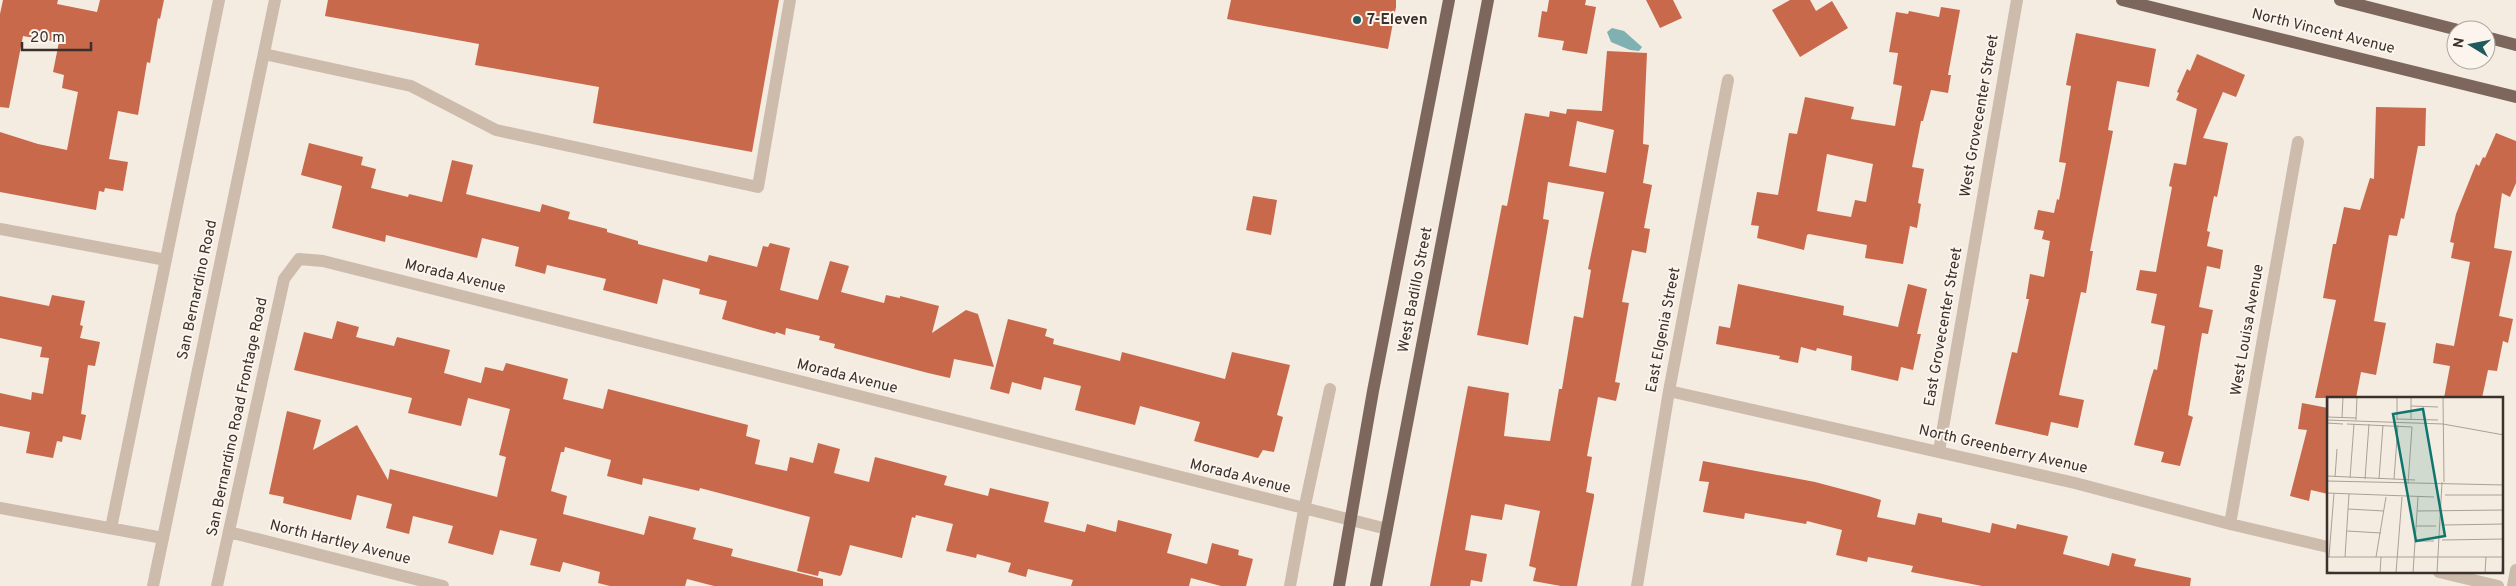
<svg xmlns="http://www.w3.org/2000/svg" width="2516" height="586" font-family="Overpass,sans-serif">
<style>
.water{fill:#7fb0b2}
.building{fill:#c8694b;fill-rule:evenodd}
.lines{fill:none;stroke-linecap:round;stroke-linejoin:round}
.service{stroke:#cdbbac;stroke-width:12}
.minor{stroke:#cdbbac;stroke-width:12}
.tertiary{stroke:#cdbbac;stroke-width:12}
.primary{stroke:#7d675c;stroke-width:12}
.poi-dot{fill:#1f5a5e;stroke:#fbf5ee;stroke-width:2}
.labels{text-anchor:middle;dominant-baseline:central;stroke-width:4;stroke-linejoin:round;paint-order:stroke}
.poi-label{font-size:15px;font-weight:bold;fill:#3b302b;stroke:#fbf5ee;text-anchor:start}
.street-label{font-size:15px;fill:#3b302b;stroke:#fbf5ee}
.inset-road{fill:none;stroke:#aaa098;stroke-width:1}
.view{fill:#0f766e;fill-opacity:0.15;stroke:#0f766e;stroke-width:2.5}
.inset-edge{fill:none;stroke:#3b302b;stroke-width:2.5}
</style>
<rect width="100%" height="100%" fill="#f4ebe1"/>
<path class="water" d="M1612 28 1624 31 1642 47 1639 51 1630 50 1611 42 1607 32Z"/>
<path class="building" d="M3 0H58L57 4 97 12 100 0H164L160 19 158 18 150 63 147 62 138 115 118 111 109 159 128 162 123 191 105 188 104 192 99 191 96 210 0 192V132L38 144 67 150 78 92 62 88 64 75 53 72 59 42 23 36 9 108 0 107V14Z
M328 0H779L752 152 593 123 599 87 475 65 479 44 325 16Z
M1231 0H1396V7L1388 49 1227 19Z
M1549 0H1586L1585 5 1596 7 1587 54 1562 50 1564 41 1538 37 1542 11 1547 12Z
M1646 0H1673L1682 18 1660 28Z
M1790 0H1810L1816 11 1832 1 1848 28 1800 57 1772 10Z
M1941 7 1960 10 1948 75H1951L1948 93 1931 90 1923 121H1921L1912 167 1924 169 1918 203 1921 204 1917 228 1910 226 1903 264 1865 258 1867 245 1809 234 1807 235 1804 250 1757 238 1759 226 1751 225 1757 192 1778 195 1789 133 1797 134 1805 97 1854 107 1851 119 1895 126 1902 86 1893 84 1898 53 1889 52 1896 12 1908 14 1909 11 1939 17ZM1827 154 1873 164 1866 202 1855 200 1851 217 1817 211Z
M2076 33 2156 49 2149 87 2117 81 2108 130 2113 131 2090 251H2093L2086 293 2081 292 2059 395 2084 400 2078 428 2051 422 2048 436 1995 424 2012 352 2017 353 2029 299H2026L2030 274 2044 277 2050 241 2042 239 2044 231 2034 229 2038 210 2054 213 2057 199 2059 200 2066 163 2059 162 2071 86 2066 85Z
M1607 51 1647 53 1643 144 1649 145 1643 183 1652 185 1644 228 1650 229 1646 253 1632 250 1622 302 1629 303 1615 382 1620 383 1616 401 1598 397 1587 456 1592 457 1586 492 1594 494V497L1577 586H1561L1533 581 1536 568 1529 566 1540 511 1505 504 1502 520 1471 515 1465 550 1487 554 1482 582 1471 580 1470 586H1430L1468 386 1509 393 1504 436 1550 441 1559 389H1562L1574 316 1583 318 1591 270 1588 269 1604 192 1548 182 1543 219 1549 220 1528 345 1477 335 1502 205 1507 206 1525 113 1549 117 1550 111 1566 114 1567 109 1602 111ZM1577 121 1614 130 1606 173 1569 166Z
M2197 54 2245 75 2236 97 2223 92 2203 138 2228 143 2217 197 2214 196 2207 231 2210 232 2207 246 2223 250 2220 269 2207 266 2199 307 2213 310 2208 334 2202 333 2188 415 2193 417 2180 466 2161 462 2164 452 2134 445 2151 378 2154 369 2157 370 2165 326 2151 323 2157 294 2136 290 2140 270 2156 272 2172 187 2169 186 2174 163 2186 165 2197 109 2176 100 2179 93 2177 92 2187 69 2190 71Z
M2376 107 2426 108 2425 146H2418L2404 219 2401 218 2397 236 2389 235 2374 321 2386 323 2376 375 2361 372 2356 398H2315L2336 300 2323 298 2333 244H2336L2344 207 2360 210 2370 178 2374 179Z
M2496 133 2516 141V183L2510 197 2502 193 2494 248 2512 251 2499 316 2513 319 2508 343 2503 341 2497 371 2488 370 2482 398H2444L2450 366 2433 363 2436 343 2454 346 2470 262 2451 258 2454 243 2450 242 2456 214 2476 164 2479 166 2483 157 2485 158Z
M309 143 363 157 361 165 376 169 371 188 408 197 409 194 442 202 452 160 473 165 466 194 540 212 542 204 570 212 568 219 607 229V232L638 241V244L707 262 709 255 757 267 763 246 768 247 770 243 790 248 780 290 818 300 830 261 849 266 841 292 884 303 886 295 900 298V296L939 306 932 333 966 310 978 314 994 367 954 359 950 378 928 373 834 348 835 344 819 340 820 336 786 328 785 335 776 332 775 334 722 319 727 301 699 294 700 289 663 279 657 304 603 290 606 279 547 265 545 274 515 266 519 247 482 238 477 258 386 235 385 242 332 228 342 186 301 175Z
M1253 196 1277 200 1271 235 1246 230Z
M1738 284 1844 306 1843 315 1898 327 1908 284 1927 289 1917 334H1921L1913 370 1901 367 1898 381 1851 370 1852 356 1817 348 1816 351 1801 347 1798 363 1779 359 1780 356 1716 344 1719 326 1730 328Z
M52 295 85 301 80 325 83 326 80 338 100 342 95 366 88 365 81 414 86 415 81 440 63 436 62 442 57 441 53 458 26 453 30 432 0 426V393L31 400 32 392 43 394 49 358 40 357 42 347 0 338V296L49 306Z
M1008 319 1047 329 1045 336 1054 339 1053 344 1120 361 1122 352 1225 379 1232 352 1290 365 1277 415 1283 417 1274 452 1263 450 1258 458 1194 441 1200 422 1140 406 1135 425 1075 410 1081 386 1044 377 1041 390 1012 382 1009 394 990 389Z
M337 321 359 327 356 337 394 346 397 337 450 350 444 373 481 383 485 367 503 371 506 363 568 379 563 399 603 409 608 389 748 425 746 436 760 440 755 464 787 471 790 457 813 463 818 443 840 449 834 473 869 482 875 457 947 476 944 485 988 496 990 488 1049 502 1044 522 1085 532 1087 524 1116 532 1118 520 1172 534 1167 553 1207 564 1212 543 1239 550 1238 555 1253 559 1246 586H1221L1191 578 1189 586H1071L1073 580 1028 569 1026 577 1008 572 1011 563 977 554 976 558 946 551 953 524 916 515 915 518 912 517 902 558 850 545 842 574 840 576 819 571 818 576 797 571 810 517 700 488 699 491 643 478 642 485 607 476 611 460 565 447 564 452H561L551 491 567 496 563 514 644 535 649 516 696 528 693 539 733 549 731 556 823 579V586H714L687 579 685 586H610L598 583 600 572 563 562 560 572 530 565 537 539 500 530 493 555 448 543 453 526 413 516 409 534 386 528 392 504 357 495 351 520 283 503 284 497 269 494 287 411 321 420 313 450 357 425 388 480 390 469 497 497 506 457 499 455 510 409 468 398 461 426 408 413 412 398 294 370 304 332 332 339Z
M2302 403 2328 408V494L2311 490 2309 501 2290 496 2307 430 2298 429Z
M1703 461 1815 482 1868 496 1881 500 1877 517 1915 525 1918 513 1942 518V522L1990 533 1992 523 2016 529 2017 524 2068 536 2063 554 2109 566 2112 553 2136 559 2134 566 2191 578 2190 586H1982L1911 572 1913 566 1868 557 1867 562 1836 555 1842 530 1807 521 1806 524 1745 513 1744 519 1703 512 1709 482 1699 481Z"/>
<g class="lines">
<path class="service" d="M264 54 411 86 496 130 758 187 790 0"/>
<path class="minor" d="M0 229 166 260
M1669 391 2075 483 2230 524 2328 547
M1939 451 2017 0
M0 508 163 538
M2230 524 2298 142
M111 528 219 0
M229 532 443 586
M2439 572 2498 586
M217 586 284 279 299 259 323 261 1387 529
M1290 586 1304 510 1330 389
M1637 586 1669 391 1728 80
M2513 586 2516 570"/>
<path class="tertiary" d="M153 586 275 0"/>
<path class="primary" d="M2122 0 2516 97
M2340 0 2458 30
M2486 37 2516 45
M1339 586 1373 391 1449 0
M1376 586 1488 0"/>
</g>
<circle class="poi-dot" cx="1357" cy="20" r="5"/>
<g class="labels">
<g class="poi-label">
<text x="1367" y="20">7-Eleven</text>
</g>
<g class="street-label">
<text transform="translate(2323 32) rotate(14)">North Vincent Avenue</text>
<text transform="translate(1980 116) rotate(-80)">West Grovecenter Street</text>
<text transform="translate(455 277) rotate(14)">Morada Avenue</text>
<text transform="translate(198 290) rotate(-78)">San Bernardino Road</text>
<text transform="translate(1416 290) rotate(-79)">West Badillo Street</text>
<text transform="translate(1944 327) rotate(-80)">East Grovecenter Street</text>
<text transform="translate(1664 330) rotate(-79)">East Elgenia Street</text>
<text transform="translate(2248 330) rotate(-80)">West Louisa Avenue</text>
<text transform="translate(847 377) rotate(14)">Morada Avenue</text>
<text transform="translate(238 417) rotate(-78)">San Bernardino Road Frontage Road</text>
<text transform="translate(2003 450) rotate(13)">North Greenberry Avenue</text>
<text transform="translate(1240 477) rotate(14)">Morada Avenue</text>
<text transform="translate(340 543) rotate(14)">North Hartley Avenue</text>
</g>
</g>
<g transform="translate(2327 397)">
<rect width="176" height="176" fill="#f4ebe1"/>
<path class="inset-road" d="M116 0 117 85M84 9 111 10M0 20 29 21M1 20V0M15 21 16 0M70 22 111 23M0 23 116 27 177 38M29 23 30 0M70 23V0M84 23V0M0 26 16 27M20 27 85 30 81 87M0 79 88 83M8 80 10 52M23 81 27 27M38 82 42 27M52 82 56 28M67 82 71 28M0 84 177 88M0 96 107 100M118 98H177M21 112 57 114M90 114 177 113M117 128 177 127M89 129H109M20 134 54 136M115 143 177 142M88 144H107M0 160H177M2 160 7 96M18 160 22 97M49 160 59 100M0 175 17 176M53 176 54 160M69 176 75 100M86 176 91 100M110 176 115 85M134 176H158M158 176 159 160M175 176 176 160"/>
<path class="view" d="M96 12 118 139 89 144 66 17Z"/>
<rect width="176" height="176" class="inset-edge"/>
</g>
<g transform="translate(2471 45) rotate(280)"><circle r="24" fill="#fbf5ee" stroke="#aea6a0"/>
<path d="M0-4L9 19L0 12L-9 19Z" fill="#1f5a5e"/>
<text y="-8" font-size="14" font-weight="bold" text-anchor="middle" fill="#3b302b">N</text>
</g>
<path d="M22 42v8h69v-8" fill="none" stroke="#3b302b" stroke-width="2.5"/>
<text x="30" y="42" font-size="15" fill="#3b302b" stroke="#fbf5ee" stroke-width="4" paint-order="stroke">20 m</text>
</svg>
